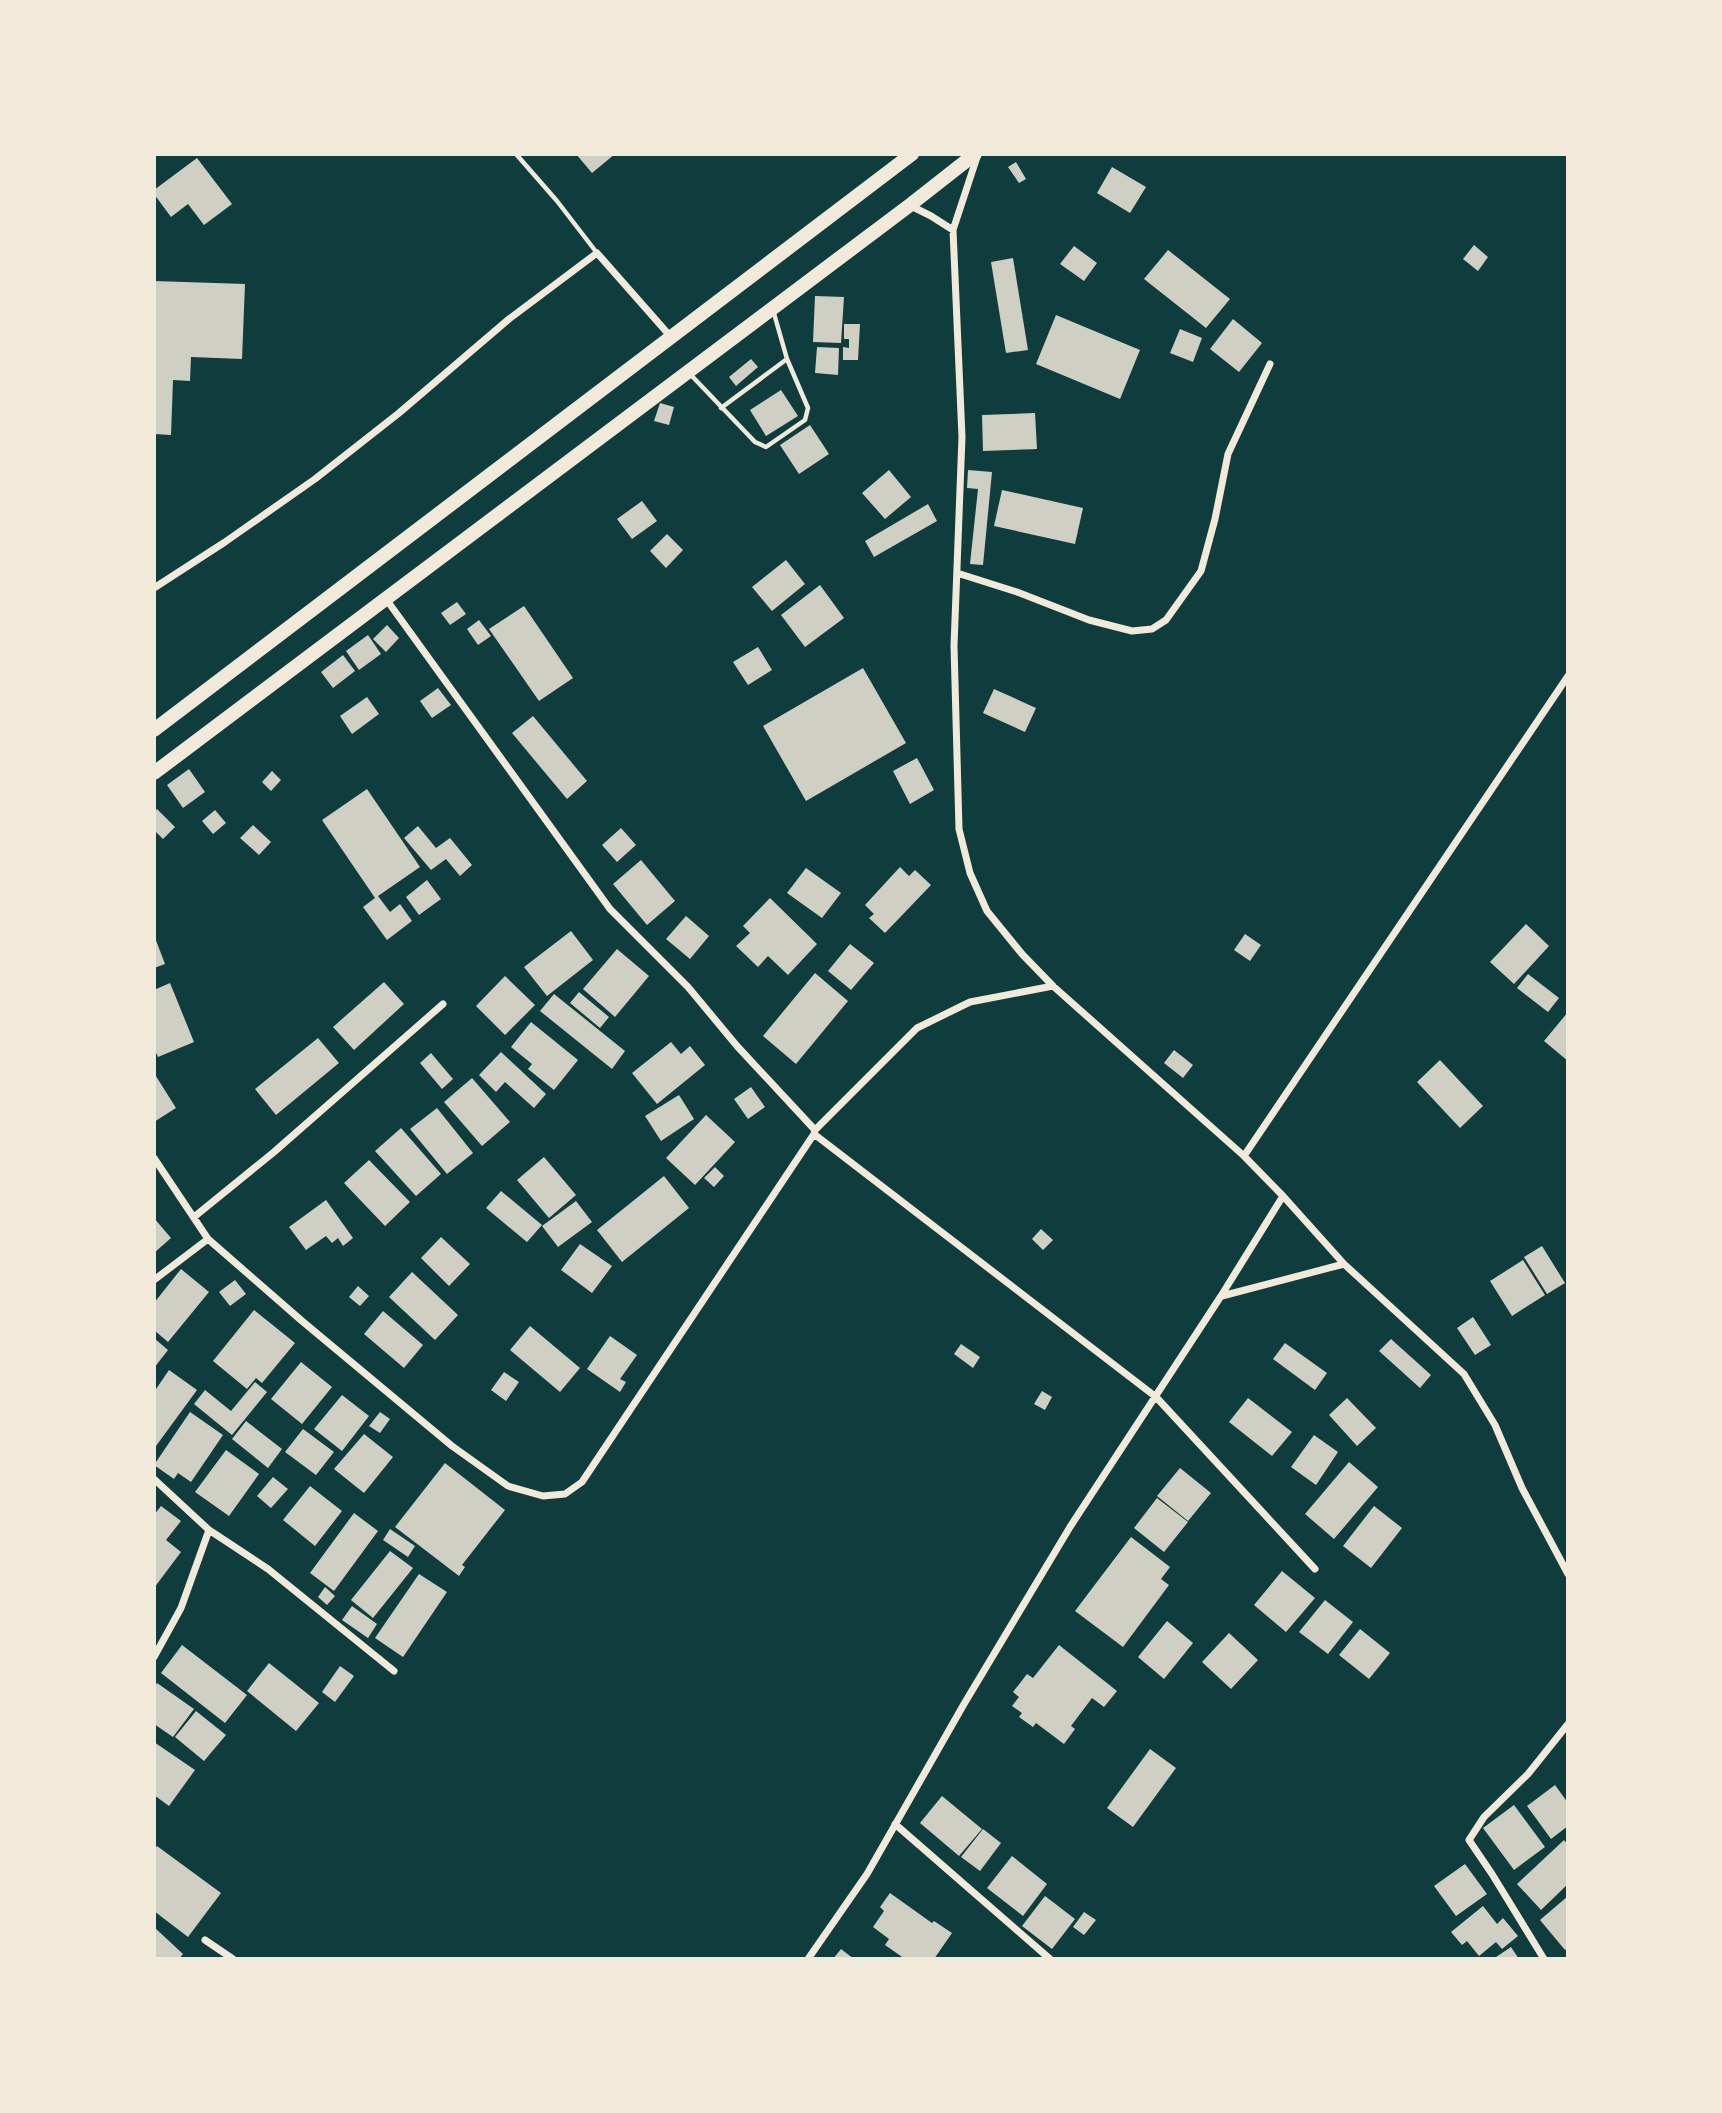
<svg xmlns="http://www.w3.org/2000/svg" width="1722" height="2113" font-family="Lato,sans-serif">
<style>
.building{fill:#cfcfc3}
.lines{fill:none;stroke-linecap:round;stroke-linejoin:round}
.service{stroke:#f1e9da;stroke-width:4.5}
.minor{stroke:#f1e9da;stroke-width:7}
.primary{stroke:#f1e9da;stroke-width:14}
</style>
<rect width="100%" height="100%" fill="#0f3d3e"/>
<path class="building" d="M576 154H615L592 173Z
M197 158 232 204 204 225 188 204 171 217 154 194V190Z
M1016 162 1026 179 1019 183 1008 167Z
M1112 167 1146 187 1130 213 1097 193Z
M1474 245 1488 257 1478 271 1463 259Z
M1074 246 1097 263 1084 281 1060 264Z
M1168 250 1230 299 1206 328 1144 279Z
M1013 258 1028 350 1006 353 991 262Z
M154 281 245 284 242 359 191 357 190 381 173 380 171 435 154 434Z
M815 296 844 297 841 343 813 342Z
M1056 315 1140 350 1120 399 1036 364Z
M1233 319 1262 343 1239 372 1210 349Z
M844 324H860L858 360H843V347L849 348V339H844Z
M1180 329 1202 338 1193 362 1170 353Z
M817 347 839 348 838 375 815 373Z
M751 359 758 367 736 386 729 377Z
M781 390 798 416 766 436 750 410Z
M660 403 674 407 669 425 654 421Z
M1035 413 1037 449 983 451 982 415Z
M810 425 829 454 799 474 780 445Z
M889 470 911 497 885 519 862 493Z
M968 470 992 472 983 565 970 564 978 489 967 488Z
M1002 490 1083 508 1075 544 994 526Z
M642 501 657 521 632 539 617 519Z
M928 504 937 521 874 557 865 541Z
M667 534 683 550 666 568 650 551Z
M786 560 805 584 772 611 752 587Z
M820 585 844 618 805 647 781 615Z
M457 602 466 614 450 625 441 613Z
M524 606 573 678 539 701 489 629Z
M479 620 491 636 478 645 467 629Z
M387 625 399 638 386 652 373 639Z
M368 635 381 654 359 670 346 651Z
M758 647 772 670 748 685 733 662Z
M343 655 355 671 333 688 321 672Z
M863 668 906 743 806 801 763 726Z
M438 688 451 705 432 718 420 701Z
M994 689 1036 708 1025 732 983 713Z
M367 697 379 714 352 734 340 716Z
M533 716 587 781 567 799 512 733Z
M917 758 934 790 910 804 893 771Z
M189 769 205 792 183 808 167 785Z
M272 771 281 780 271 791 262 782Z
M367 789 420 867 378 896 390 912 400 904 412 921 387 940 363 907 375 898 322 820Z
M157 809 175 827 163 839 154 830V812Z
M215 810 226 823 213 834 202 821Z
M253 825 271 842 259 855 240 838Z
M418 826 436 848 450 838 472 865 460 876 446 859 431 870 404 838Z
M621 828 636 845 617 862 602 845Z
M641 860 675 901 647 925 613 884Z
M900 867 909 876 915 870 931 885 885 933 869 918 874 914 865 905Z
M806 868 841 893 822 918 787 893Z
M427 880 441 899 419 915 406 897Z
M770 898 817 944 788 975 768 956 758 967 736 946 750 933 743 926Z
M686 916 709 936 690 959 666 939Z
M1526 924 1549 946 1514 984 1490 962Z
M571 931 593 960 547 996 524 967Z
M1245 934 1261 945 1250 961 1234 950Z
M154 935 165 964 154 968Z
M850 944 874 963 851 990 828 971Z
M617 949 649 976 615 1017 583 989Z
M815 973 848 1001 796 1064 763 1036Z
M1528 974 1559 998 1548 1012 1517 988Z
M505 976 535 1005 505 1035 476 1006Z
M384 982 404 1004 354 1050 333 1027Z
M170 983 194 1042 158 1057 154 1048V990Z
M579 992 609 1017 600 1028 570 1003Z
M554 994 625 1051 612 1069 540 1011Z
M1568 1012V1061L1544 1041Z
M531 1022 578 1060 554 1090 528 1069 532 1064 511 1047Z
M318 1038 339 1063 276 1115 255 1089Z
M671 1042 681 1054 690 1046 705 1065 657 1104 632 1073Z
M1174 1050 1193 1065 1183 1078 1164 1063Z
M501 1052 546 1094 534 1108 505 1082 496 1092 479 1075Z
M431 1053 453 1079 442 1089 420 1063Z
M1440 1060 1483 1106 1460 1128 1417 1082Z
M154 1073 176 1108 154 1122Z
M472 1078 510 1122 482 1146 444 1102Z
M751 1087 765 1107 748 1119 734 1099Z
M679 1095 694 1119 661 1141 645 1116Z
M437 1108 473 1153 447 1174 410 1129Z
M706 1115 735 1142 695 1185 666 1158Z
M401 1128 441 1174 416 1196 375 1151Z
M544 1157 576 1195 549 1218 517 1180Z
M369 1160 410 1202 385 1226 344 1183Z
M715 1167 724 1176 714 1187 704 1178Z
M664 1176 689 1208 622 1262 597 1230Z
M501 1191 542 1225 527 1242 486 1208Z
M326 1200 353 1238 343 1246 338 1238 332 1243 326 1236 306 1250 289 1227Z
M576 1201 592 1222 558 1247 542 1226Z
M154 1218 171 1238 154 1253Z
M1041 1229 1053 1240 1043 1250 1032 1239Z
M441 1237 470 1264 449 1286 421 1258Z
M580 1244 612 1266 592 1293 561 1270Z
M1542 1246 1565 1283 1547 1294 1524 1257Z
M1523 1260 1545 1295 1512 1316 1490 1281Z
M181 1269 209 1292 168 1342 154 1330V1303Z
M412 1272 458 1315 435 1340 389 1297Z
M235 1280 246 1294 230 1306 219 1292Z
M358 1286 369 1296 360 1306 349 1297Z
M254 1310 295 1343 262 1383 256 1378 247 1389 213 1361Z
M383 1311 423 1345 404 1368 364 1334Z
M1473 1317 1491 1345 1475 1355 1457 1328Z
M530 1326 580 1368 560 1392 510 1350Z
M610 1336 637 1355 620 1379 626 1382 620 1392 587 1369Z
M154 1338 168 1350 154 1368Z
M1391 1339 1431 1375 1420 1388 1379 1351Z
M1285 1343 1327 1373 1315 1390 1273 1359Z
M961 1344 980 1357 973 1368 954 1354Z
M301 1362 332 1387 302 1424 271 1399Z
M169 1370 197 1390 156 1446 154 1445V1392Z
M504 1372 519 1382 506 1401 491 1390Z
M255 1382 267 1392 232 1435 194 1404 205 1390 231 1411Z
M1042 1391 1052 1397 1045 1410 1034 1404Z
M342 1395 369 1416 342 1451 314 1429Z
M1248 1398 1292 1432 1272 1456 1229 1422Z
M1347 1398 1376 1428 1357 1446 1329 1415Z
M190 1412 223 1435 191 1482 178 1473 174 1479 154 1465Z
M380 1412 390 1419 380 1433 369 1426Z
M246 1421 282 1449 268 1468 232 1439Z
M303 1429 334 1452 316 1475 285 1452Z
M364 1434 393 1457 364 1493 334 1469Z
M1314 1435 1338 1452 1316 1485 1291 1467Z
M226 1450 259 1474 229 1516 195 1492Z
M1349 1462 1378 1487 1334 1539 1305 1514Z
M445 1463 505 1510 462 1565 465 1567 459 1576 395 1527Z
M1180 1468 1211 1493 1188 1521 1157 1496Z
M273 1477 288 1489 271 1508 257 1496Z
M310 1486 342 1511 315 1546 283 1520Z
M1157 1498 1188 1522 1164 1552 1134 1528Z
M161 1506 181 1521 166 1540 181 1552 154 1588V1515Z
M1374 1506 1402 1528 1371 1568 1343 1546Z
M354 1513 378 1531 334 1591 310 1573Z
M390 1529 415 1546 408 1557 383 1540Z
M1131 1537 1170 1567 1161 1579 1169 1585 1123 1647 1075 1611Z
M390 1551 413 1568 373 1618 351 1600Z
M1282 1571 1315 1598 1286 1632 1254 1605Z
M419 1574 447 1592 403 1657 375 1638Z
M325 1587 335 1596 327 1605 318 1597Z
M1325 1600 1353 1622 1328 1654 1299 1632Z
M352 1606 377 1624 368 1638 342 1620Z
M1167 1621 1193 1643 1164 1679 1138 1657Z
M1360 1629 1390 1653 1369 1679 1339 1655Z
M1229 1633 1258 1660 1231 1689 1202 1662Z
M182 1645 247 1695 225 1723 161 1673Z
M1059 1645 1117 1691 1104 1707 1092 1698 1071 1726 1075 1729 1064 1744 1036 1723 1033 1727 1019 1717 1022 1713 1012 1706 1019 1697 1013 1692 1027 1674 1033 1678Z
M269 1663 319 1703 296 1731 247 1691Z
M340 1666 354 1676 335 1702 322 1692Z
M157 1683 194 1709 173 1737 154 1724V1688Z
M196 1711 226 1735 204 1761 175 1737Z
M154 1742 195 1770 169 1806 154 1795Z
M1150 1749 1176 1768 1133 1827 1107 1808Z
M1555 1785 1568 1803V1826L1551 1839 1527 1806Z
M942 1796 982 1829 959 1856 920 1823Z
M1514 1805 1545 1847 1514 1870 1483 1828Z
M983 1829 1001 1843 980 1871 961 1857Z
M1564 1840 1568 1845V1884L1541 1910 1517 1884Z
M157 1846 221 1893 188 1937 154 1911V1850Z
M1012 1856 1047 1884 1023 1916 987 1888Z
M1465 1864 1487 1894 1456 1916 1434 1886Z
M890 1893 932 1923 934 1921 952 1933 934 1959H905L885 1945 889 1939 873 1927 884 1911 880 1907Z
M1045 1896 1075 1919 1052 1949 1022 1926Z
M1568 1896V1947L1565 1950 1540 1920Z
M1483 1906 1497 1924 1503 1918 1518 1936 1502 1949 1496 1942 1479 1956 1467 1941 1462 1945 1451 1932Z
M1084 1912 1096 1920 1084 1935 1073 1927Z
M154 1927 183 1954 179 1959H154Z
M1511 1947 1519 1959H1493Z
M841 1949 854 1959H833Z"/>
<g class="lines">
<path class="service" d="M516 154 557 201 597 253
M689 373 755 442 766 447 805 420 808 408 787 359 773 310
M721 408 787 359"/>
<path class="minor" d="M978 154 953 230 962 437 954 646 959 829 970 873 987 911 1022 954 1053 986 1244 1156 1283 1196 1344 1264 1464 1374 1495 1425 1522 1488 1568 1574
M911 206 931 216 953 230
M957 573 1017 592 1089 620 1132 631 1152 629 1166 620 1201 571 1215 519 1228 454 1270 364
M154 588 225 542 315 479 399 413 509 319 597 253 671 337
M386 599 610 909 688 987 737 1046 815 1130 814 1134 1156 1397 1315 1569
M815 1130 917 1028 970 1002 1053 986
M1244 1156 1568 676
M154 1158 208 1239 302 1321 452 1446 508 1486 543 1496 565 1494 582 1482 814 1134
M194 1217 274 1152 443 1004
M154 1280 208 1239
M1222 1296 1344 1264
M154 1479 209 1530 268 1569 394 1671
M154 1657 181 1608 209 1530
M895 1824 1050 1959
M205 1940 233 1959
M808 1959 867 1874 964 1704 1070 1527 1221 1296 1283 1196
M1544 1959 1492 1874 1469 1840 1484 1817 1528 1774 1568 1724"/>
<path class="primary" d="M154 730 912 154
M154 773 910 205 975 154"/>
</g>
<rect width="1722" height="2113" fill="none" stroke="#f1e9da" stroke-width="312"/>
</svg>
